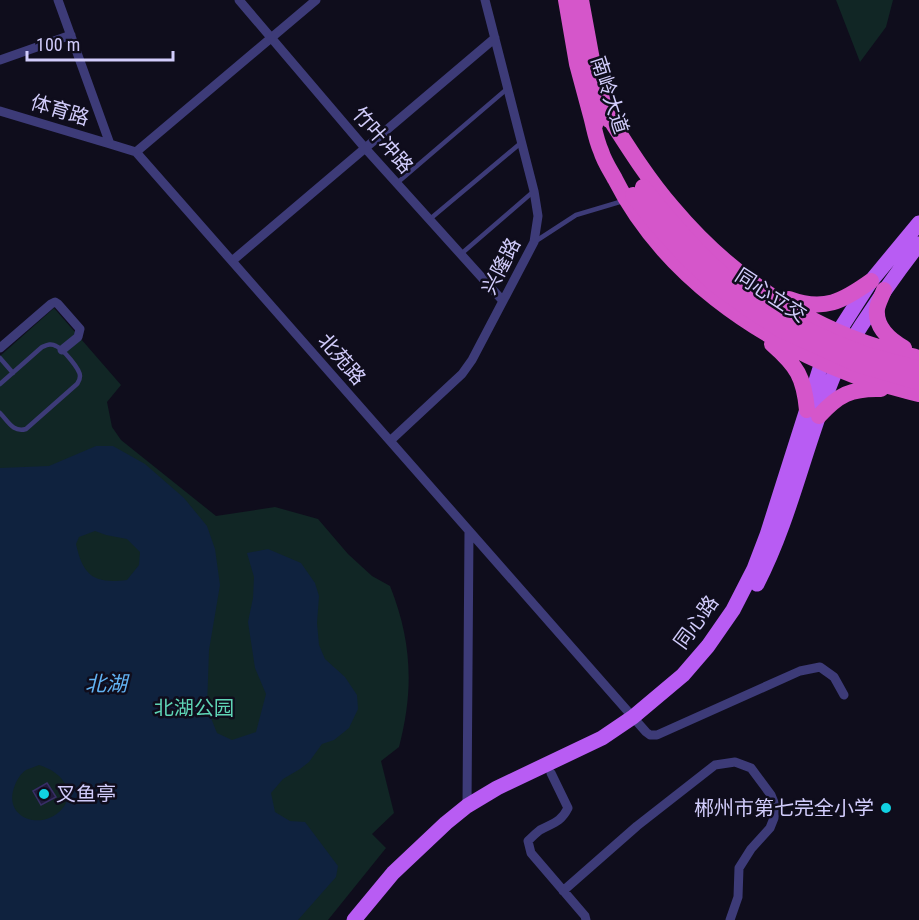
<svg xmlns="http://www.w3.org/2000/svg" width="919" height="920" font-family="'Roboto Condensed','Noto Sans SC',sans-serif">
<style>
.green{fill:#112625}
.water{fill:#0f223e;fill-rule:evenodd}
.building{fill:#211b3c;stroke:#382e66;stroke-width:1.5}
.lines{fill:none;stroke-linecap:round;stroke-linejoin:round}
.service{stroke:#3d3b78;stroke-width:4.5}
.minor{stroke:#3d3b78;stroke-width:9}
.primary{stroke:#b85cf3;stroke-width:15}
.trunk{stroke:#d556ca;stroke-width:16}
.trunk-bridge{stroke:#d556ca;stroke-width:16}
.poi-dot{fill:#11d1e2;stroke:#0f0d1c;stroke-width:2}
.labels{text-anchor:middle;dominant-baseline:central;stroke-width:5;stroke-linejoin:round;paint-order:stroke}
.street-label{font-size:20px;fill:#d1ccfb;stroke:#0f0d1c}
.park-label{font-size:20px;fill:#5fd4b5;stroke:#0f0d1c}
.poi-label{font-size:20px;fill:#d1ccfb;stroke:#0f0d1c;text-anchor:start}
.water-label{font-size:21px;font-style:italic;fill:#62b3f3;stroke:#0f0d1c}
</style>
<rect width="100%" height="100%" fill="#0f0d1c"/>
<path class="green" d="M836 0H893L886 27 860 62Z
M54 308 121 385 107 402 112 427 121 440 216 516 275 507 318 519 348 554 372 576 390 586C412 641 414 690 399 747L381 761 394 813 372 834 386 848 328 920H0V356Z"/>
<path class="water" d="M96 446H113L145 464 184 498 207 526 215 549 220 585 209 650 207 708 217 733 232 740 256 732 266 694 255 668 248 622 253 598 254 577 247 553 268 549 301 563 315 583 319 596 317 623 319 645 325 659 345 677 357 695 358 709 349 728 334 740 322 744 309 762 300 769 283 779 271 793 275 812 290 821 305 822 338 866 336 877 298 920H0V468L49 466ZM95 531 106 535 127 539 140 552 139 565 127 580C94 584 83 576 76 544L79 537ZM39 765C51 769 62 775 67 788 70 795 67 803 62 809 42 832 1 818 15 785 17 780 21 773 26 770 30 768 35 767 39 765Z"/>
<path class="building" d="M47 783 56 797 41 805 33 791Z"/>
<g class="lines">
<path class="service" d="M397 183 508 88
M430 219 522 142
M536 241 576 215 623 201
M461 254 534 191
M0 358 13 373
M0 384 42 347C47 345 51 343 56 346 63 349 80 369 80 376 80 380 79 381 77 384L26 429C13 433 8 421 0 413"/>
<path class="minor" d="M58 0 110 144 136 152 646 732 650 735H657L800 671 820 667 834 677 844 695
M239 0 365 148 503 301
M0 60 71 35
M0 111 110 144
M136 152 316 0
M232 261 495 38
M0 348 51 304 55 302 58 304 80 329 78 337 62 350
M390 441 462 374 472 360 534 242 538 216 534 191 485 0
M551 773 568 808C561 822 553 823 540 830 536 833 532 837 528 841L531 853 585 916 586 920
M467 806 469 531
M563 891 637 826 715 765 735 762 751 768 771 795 775 805 774 818 770 828 751 849 739 868 738 897 730 920"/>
<path class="primary" d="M757 584C792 516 806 440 836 370 843 355 852 340 861 326 879 298 898 271 919 244
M354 920 393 873 446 823 467 806 497 788 602 738 633 717 683 675 708 646 733 610 754 569 767 535 822 362 839 331 871 281 919 223"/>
<path class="trunk" d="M566 0 577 64 591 116 595 125
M581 0 592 60 605 111 609 120
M605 111C626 144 647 178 673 208 726 271 789 315 866 343 883 349 901 353 919 358
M591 116C594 127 596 140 601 151 604 161 610 170 615 179 663 274 756 338 853 375 874 383 897 388 919 394
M884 290C882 296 878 303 877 309 875 328 890 340 904 348
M789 299C824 312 843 301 871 281
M772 344C797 366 804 377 807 410
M819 416C838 395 851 388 881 389"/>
<path class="trunk-bridge" d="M643 187C667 217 691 246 720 272 760 308 811 334 862 353 880 359 900 363 919 369
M633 195 655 223 685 256 713 283 746 307 781 330 859 365 919 382"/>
</g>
<g class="poi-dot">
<circle cx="44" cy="794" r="6"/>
<circle cx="886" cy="808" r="6"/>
</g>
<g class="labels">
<g class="street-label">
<text transform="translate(610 95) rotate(72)">南岭大道</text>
<text transform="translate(60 110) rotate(17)">体育路</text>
<text transform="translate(383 140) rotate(49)">竹叶冲路</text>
<text transform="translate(501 266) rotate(-63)">兴隆路</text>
<text transform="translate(771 295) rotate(33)">同心立交</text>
<text transform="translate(342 359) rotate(49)">北苑路</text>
<text transform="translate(696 622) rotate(-54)">同心路</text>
</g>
<g class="park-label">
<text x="194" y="708">北湖公园</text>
</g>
<g class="poi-label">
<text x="56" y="794">叉鱼亭</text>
<text x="874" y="808" text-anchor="end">郴州市第七完全小学</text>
</g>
<g class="water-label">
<text x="106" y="684">北湖</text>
</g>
</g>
<path d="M27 51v9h146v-9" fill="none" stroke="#d1ccfb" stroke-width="3"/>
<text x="36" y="51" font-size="18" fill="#d1ccfb" stroke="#0f0d1c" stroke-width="4.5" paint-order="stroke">100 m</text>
</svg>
